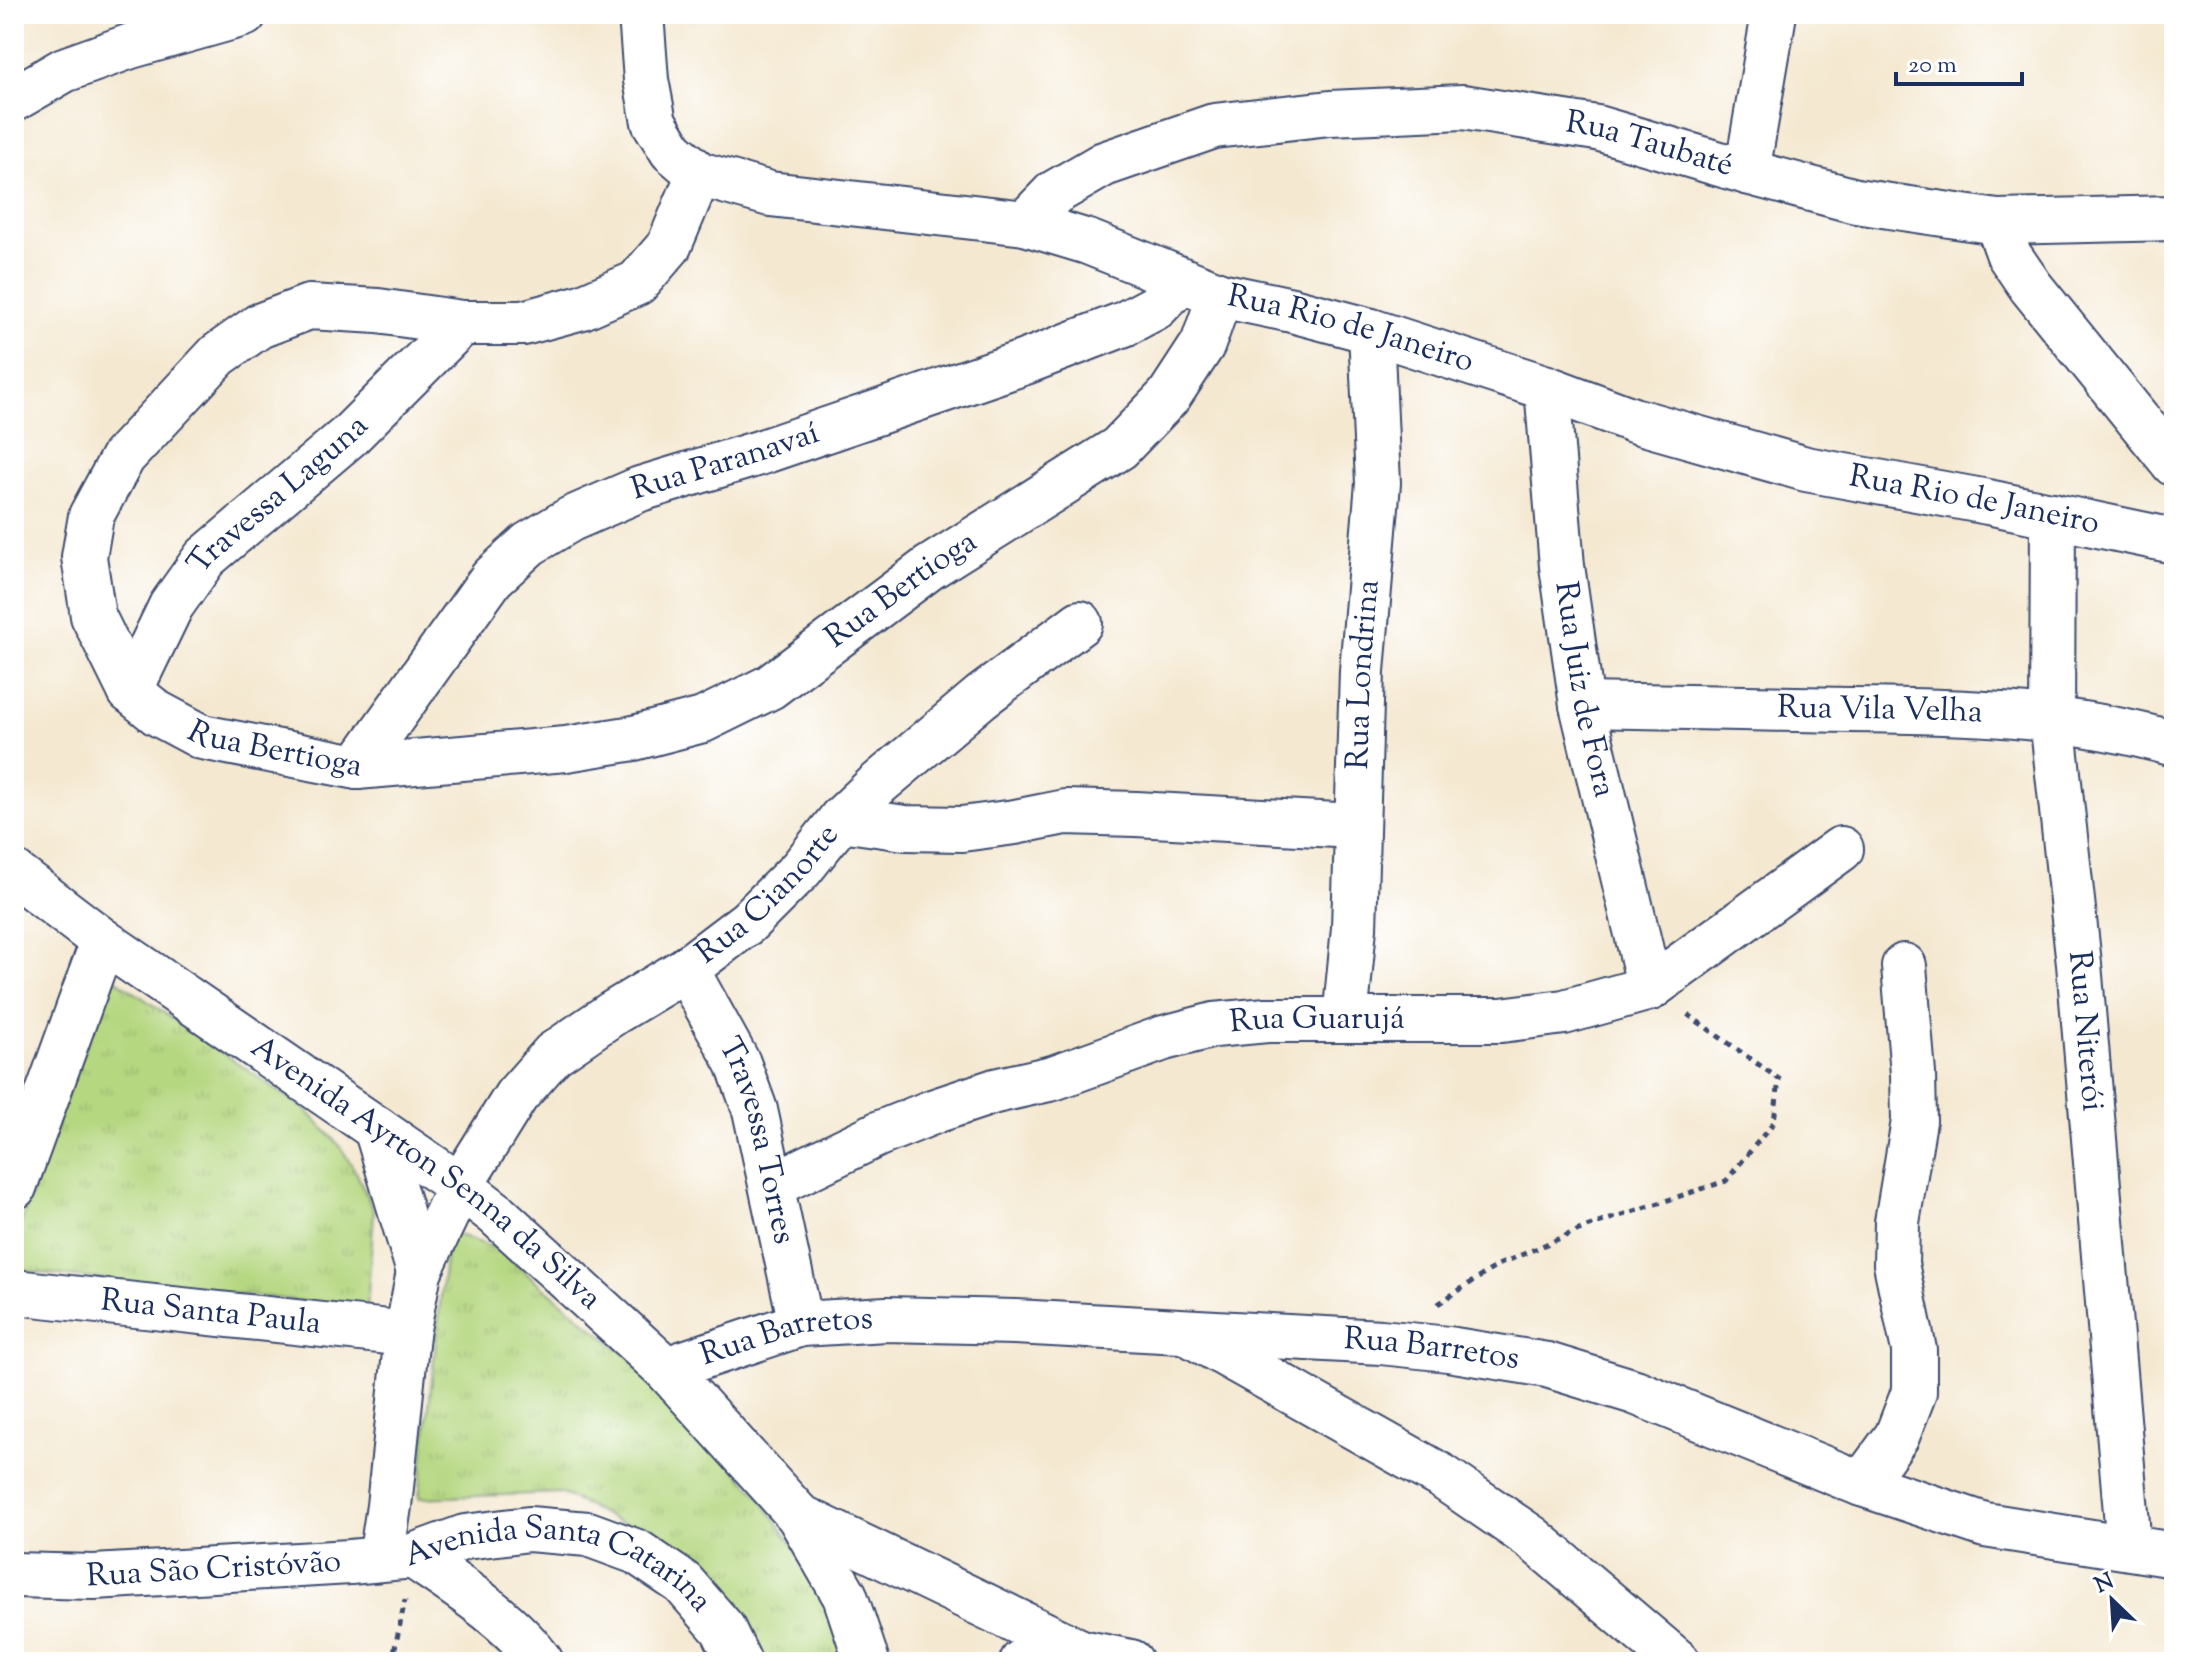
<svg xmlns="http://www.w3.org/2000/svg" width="2188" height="1676" font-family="'Sorts Mill Goudy',serif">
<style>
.grass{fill:url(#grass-tufts);stroke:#68836f;stroke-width:2}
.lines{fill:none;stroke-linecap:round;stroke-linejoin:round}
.minor-casing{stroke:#3c4b6f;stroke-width:48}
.major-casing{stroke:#3c4b6f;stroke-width:48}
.path{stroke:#3c4b6f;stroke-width:5;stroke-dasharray:6 6;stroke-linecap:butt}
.minor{stroke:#fff;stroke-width:44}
.major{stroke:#fff;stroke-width:44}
.labels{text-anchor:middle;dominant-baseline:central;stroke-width:6;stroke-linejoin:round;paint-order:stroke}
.street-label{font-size:32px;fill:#1b2f5e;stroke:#fff}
</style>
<defs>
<pattern id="grass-tufts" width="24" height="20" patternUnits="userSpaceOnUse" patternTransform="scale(2)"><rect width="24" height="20" fill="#b5d780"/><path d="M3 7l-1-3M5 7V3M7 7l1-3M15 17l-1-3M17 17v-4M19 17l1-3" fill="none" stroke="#9bb971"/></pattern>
</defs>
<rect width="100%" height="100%" fill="#fff"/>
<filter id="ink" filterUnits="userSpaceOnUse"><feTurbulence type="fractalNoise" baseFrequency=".0125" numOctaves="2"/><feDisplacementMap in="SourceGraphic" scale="16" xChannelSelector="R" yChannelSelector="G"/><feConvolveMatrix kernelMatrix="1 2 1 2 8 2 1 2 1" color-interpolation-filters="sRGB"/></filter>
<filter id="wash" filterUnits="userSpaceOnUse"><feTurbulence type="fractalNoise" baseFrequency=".006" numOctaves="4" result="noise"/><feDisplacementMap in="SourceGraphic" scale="32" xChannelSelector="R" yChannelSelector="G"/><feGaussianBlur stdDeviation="1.8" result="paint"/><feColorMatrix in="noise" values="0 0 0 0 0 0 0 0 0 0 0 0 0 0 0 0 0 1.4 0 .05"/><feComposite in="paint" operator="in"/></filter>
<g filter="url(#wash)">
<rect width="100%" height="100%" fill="#f4e8d0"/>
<path class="grass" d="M111 976 307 1111 340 1146 357 1174 374 1212 367 1308 14 1270V1241Z
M448 1231 497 1249 636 1363 757 1493 812 1573 839 1643V1662H758L722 1600 694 1559 561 1493 419 1498Z"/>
</g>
<g filter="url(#ink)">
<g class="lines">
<g class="minor-casing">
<g id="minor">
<path id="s1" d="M641 14 646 80 654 122 672 151 699 174 770 194 1025 223 1088 242 1220 295 1292 310 1371 331 1547 388 1633 420 1806 469 1988 502 2174 541"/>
<path d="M14 99 64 70 131 46 244 14"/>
<path d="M1747 172 1774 14"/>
<path id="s2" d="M699 174 669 246 637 283 582 307 523 323H462L378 311 309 307 259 326 218 355 123 457 91 516 84 557 93 616 130 691 157 713 202 737 357 767 566 749 634 738 703 720 770 687 929 568 1119 448 1169 396 1203 344 1220 295"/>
<path d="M1997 222 2009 255 2031 287 2174 464"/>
<path id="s3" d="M1025 223 1054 193 1104 164 1214 126 1330 113 1463 107 1597 128 1747 172 1856 201 1997 222 2174 218"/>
<path id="s4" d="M1547 388 1562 566 1582 705 1650 988"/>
<path id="s5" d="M2053 515 2052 719 2079 964 2129 1547"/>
<path id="s6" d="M130 691 171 606 205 558 349 436 462 323"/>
<path id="s7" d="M1582 705C1671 707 1760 708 1849 710 1958 711 2068 713 2174 744"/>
<path id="s8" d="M357 767 492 578 529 544 571 519 640 489 759 453 1025 362 1124 324 1156 307 1181 281"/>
<path d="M841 819 905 828 962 829 1015 822 1065 812 1136 814 1355 826"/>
<path id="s9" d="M686 969 738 1063 755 1110 801 1324"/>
<path id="s10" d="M1345 1020 1354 928 1362 671 1378 483 1371 331"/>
<path d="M376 1128 419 1272"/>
<path id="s11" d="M773 1185 878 1134 935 1111 995 1091 1053 1078 1164 1038 1214 1025 1267 1020H1501L1564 1012 1650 988 1841 849"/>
<path d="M14 1187 103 941"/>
<path id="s12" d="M14 1292 407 1334"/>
<path d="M1195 1337 1443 1477 1532 1538 1678 1662"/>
<path id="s13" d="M666 1369 801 1324 886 1319 1015 1322 1381 1342 1448 1349 1547 1365 1635 1392 1862 1484 1985 1525 2174 1555"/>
<path d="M1862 1484 1897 1436 1914 1392V1350L1896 1264 1897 1222 1914 1121 1913 1074 1904 966"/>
<path id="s14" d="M381 1559 389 1506 407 1334 419 1272 460 1186 516 1096 553 1054 613 1013 686 969 748 922 801 869 841 819 878 784 981 697 1080 623"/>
</g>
</g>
<g class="major-casing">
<g id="major">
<path id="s15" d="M14 873 103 941 460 1186 495 1213 666 1369 799 1516 845 1596 867 1662"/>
<path d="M799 1516 1081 1652"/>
<path d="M413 1556C457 1586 510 1619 541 1662"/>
<path id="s16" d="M14 1575 94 1577 350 1562 413 1556 465 1537 529 1529 588 1534 637 1552 683 1583 723 1629 739 1662"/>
<path d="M1022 1662 1081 1652 1131 1662"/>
</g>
</g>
<path class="path" d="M1438 1304 1498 1265 1586 1227 1726 1181 1774 1122 1779 1079 1687 1014
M392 1662 405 1600"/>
<use href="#minor" class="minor"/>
<use href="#major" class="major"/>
</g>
</g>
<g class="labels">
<g class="street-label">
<text stroke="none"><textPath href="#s3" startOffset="656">Rua Taubaté</textPath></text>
<text stroke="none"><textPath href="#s1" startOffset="852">Rua Rio de Janeiro</textPath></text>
<text stroke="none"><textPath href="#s8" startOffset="496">Rua Paranavaí</textPath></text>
<text stroke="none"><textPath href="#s6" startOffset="250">Travessa Laguna</textPath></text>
<text stroke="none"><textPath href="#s1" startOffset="1500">Rua Rio de Janeiro</textPath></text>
<text stroke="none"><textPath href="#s2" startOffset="1790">Rua Bertioga</textPath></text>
<text stroke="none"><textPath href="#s10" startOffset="346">Rua Londrina</textPath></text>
<text stroke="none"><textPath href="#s4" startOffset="304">Rua Juiz de Fora</textPath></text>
<text stroke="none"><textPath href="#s7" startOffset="298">Rua Vila Velha</textPath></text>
<text stroke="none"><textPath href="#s2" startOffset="1118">Rua Bertioga</textPath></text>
<text stroke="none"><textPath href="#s14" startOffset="816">Rua Cianorte</textPath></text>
<text stroke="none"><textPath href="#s11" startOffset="574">Rua Guarujá</textPath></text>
<text stroke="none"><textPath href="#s5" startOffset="518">Rua Niterói</textPath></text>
<text stroke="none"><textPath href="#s9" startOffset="188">Travessa Torres</textPath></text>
<text stroke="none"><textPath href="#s15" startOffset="510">Avenida Ayrton Senna da Silva</textPath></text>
<text stroke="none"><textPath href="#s12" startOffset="198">Rua Santa Paula</textPath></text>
<text stroke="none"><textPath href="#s13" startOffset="126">Rua Barretos</textPath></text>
<text stroke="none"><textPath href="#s13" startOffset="774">Rua Barretos</textPath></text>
<text stroke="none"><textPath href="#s16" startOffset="200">Rua São Cristóvão</textPath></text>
<text stroke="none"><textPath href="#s16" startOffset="556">Avenida Santa Catarina</textPath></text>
</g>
</g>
<rect width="2188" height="1676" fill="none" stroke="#fff" stroke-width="48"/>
<g transform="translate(2112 1600) rotate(335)" stroke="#ffffff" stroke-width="6" paint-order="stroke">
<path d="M0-6L14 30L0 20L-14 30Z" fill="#1b2f5e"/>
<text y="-12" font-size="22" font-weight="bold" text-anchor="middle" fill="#1b2f5e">N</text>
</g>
<path d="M1896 72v12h126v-12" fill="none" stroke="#1b2f5e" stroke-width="4"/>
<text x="1908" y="72" font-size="24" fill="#1b2f5e" stroke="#ffffff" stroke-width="6" paint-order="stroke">20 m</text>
</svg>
